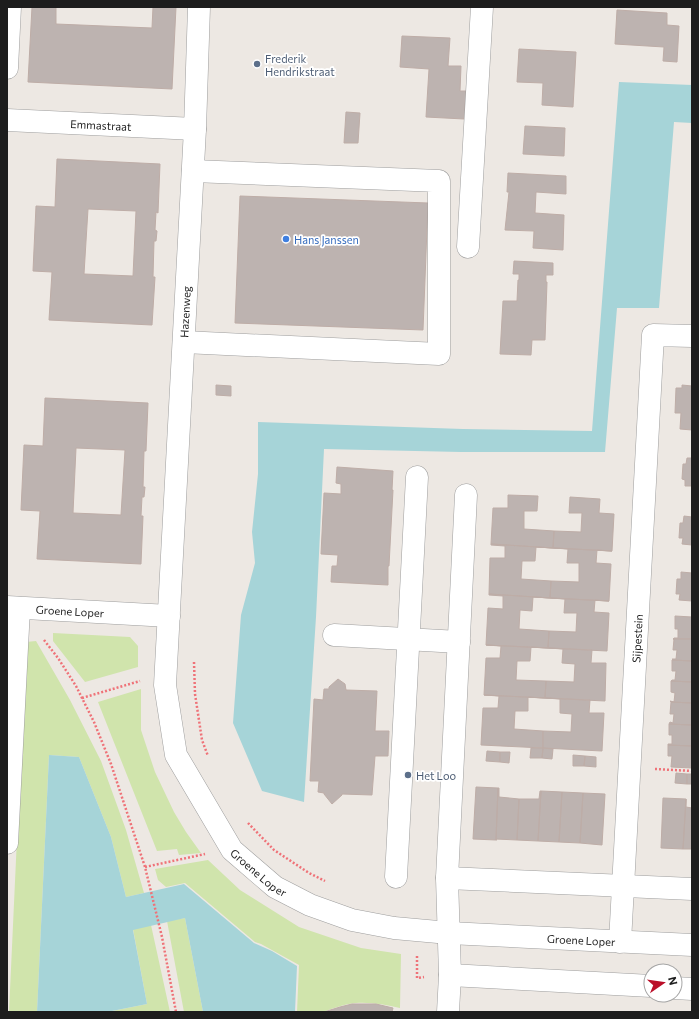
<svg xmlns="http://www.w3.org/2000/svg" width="699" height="1019" font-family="Commissioner,sans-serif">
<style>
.grass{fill:#d0e4ac}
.water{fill:#a6d4d8}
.building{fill:#bdb3b0;stroke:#beada7;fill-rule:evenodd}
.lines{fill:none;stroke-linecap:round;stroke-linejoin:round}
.minor-casing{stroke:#9e9e9e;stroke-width:23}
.path{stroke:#ef7278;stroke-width:2.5;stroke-dasharray:2 2;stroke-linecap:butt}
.minor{stroke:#fff;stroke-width:22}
.service-dot{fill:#5c6f8a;stroke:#fff;stroke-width:1.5}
.shop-dot{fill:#3f7fe0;stroke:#fff;stroke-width:1.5}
.labels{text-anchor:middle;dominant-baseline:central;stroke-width:3.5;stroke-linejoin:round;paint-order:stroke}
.service-label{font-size:11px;fill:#4e5e75;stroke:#fff;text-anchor:start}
.street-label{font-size:11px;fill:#1d1d1d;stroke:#fff}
.shop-label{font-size:11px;fill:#366cbe;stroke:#fff;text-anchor:start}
</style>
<rect width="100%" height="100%" fill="#ede8e3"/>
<path class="grass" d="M53 633 130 637 138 646V667L85 682 53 641Z
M36 641 70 700 101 761 126 830 144 893 126 897 111 837 79 757 49 755 37 1012H9L26 642Z
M141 689V730L155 772 174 812 186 832 201 853 179 855 177 849 157 851 98 702Z
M208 860 240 890 299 927 361 948 401 954 400 1008C386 1005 371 1002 356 1003 344 1004 334 1008 323 1012 316 1014 305 1012 297 1012L299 965 261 944 255 942 185 883 166 887 158 880 155 869Z
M185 918 203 1012H184L167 921Z
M151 925 170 1012H107L147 1004 133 929Z"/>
<path class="water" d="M619 82 692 85V123L674 122 659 308H617L605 452H461L324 449 316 617 304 802 262 791 233 723 241 615 255 563 252 532 258 474V422L463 429 592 431Z
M49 755 79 757 111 837 126 897 184 884 254 943 272 951 297 966 295 1012H203L185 918 133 930 147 1004 107 1012H37Z"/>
<path class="building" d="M32 7H56V24L152 28 153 7H176L172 89 28 82Z
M617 10 667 13V25L679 26 677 62 663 61 664 47 615 44Z
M402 36 450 38 448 66H461L460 91H466L464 119 426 117 429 69 400 67Z
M519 49 576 52 573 107 542 105 543 83 517 82Z
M346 112 360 113 358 143H344Z
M525 126 565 128 564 156 523 154Z
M57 159 160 164 158 213 156 212 155 230 157 231 156 241H154L153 277H155L152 325 49 320 52 272 33 271 36 206 55 207ZM88 209 136 211 133 276 84 274Z
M508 173 566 176V194L536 192 535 213 564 215 563 250 533 248 534 231 505 230 509 192H507Z
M240 196 428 203 423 330 235 323Z
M514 261 553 263V275H546V282H547L545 340H532L531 355 500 354 503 301H517L518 280H519V274H513Z
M216 385 231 386V396L216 395Z
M682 385 692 386V430L680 429 681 413H675L676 388H682Z
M45 398 148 403 146 451H144L143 487H145L144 497H142L141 516H143L141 564 37 559 40 511 21 510 24 445 43 446ZM76 448 125 450 121 515 73 513Z
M687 458H692V486H685V480L682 479 683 464H686Z
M337 467 393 471 392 490H393L389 566H388V585L331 582 332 566H337L338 555 321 554 324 493 341 494V484L336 483Z
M508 495 538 496 537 511H524V529L554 531 553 548 491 544 493 508H508Z
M570 497 600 499 599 513 614 514 612 551 553 548 554 531 581 532 582 513H569Z
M684 516 692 517V545L682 544 683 538H679L680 523H683Z
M491 544 553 548 536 547 535 561H522L521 579 551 581 550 598 489 594 490 558H505V546L491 545Z
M553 548 612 551 597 550 596 563 611 564 609 601 550 598 551 581 579 582V563H567L568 549Z
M681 572 692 573V601L679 600 680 594H676L677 579H681Z
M489 594 550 598 533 597 532 611 520 610 519 629 549 631 548 648 486 645 488 608 503 609V596L489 595Z
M550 598 609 601 595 600 594 612 609 613 607 651 548 648 549 631 576 632 577 613H564L565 599Z
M675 616 692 617V639H673L674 638H678V629H675Z
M674 639H673H692V661L673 660 672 659H676L677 650H673Z
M486 645 548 648 531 647 530 661H517L516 680 546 681 545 698 484 695 486 658H500L501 646Z
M548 648 592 650 591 663H606L605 701 545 698 546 681 574 682 575 664 562 663 563 649Z
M672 660H673L692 661V682L671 681 672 680H675L676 671H672Z
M338 679 345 684 346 690 377 691 375 731H389L388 756H375L372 795 342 794V795L332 804 324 794V793L318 792 319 781H310L314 699 323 700 324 689H329V687Z
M671 681 692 682V703L671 702 670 701 674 702 675 693 671 692Z
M484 695 545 698 528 697V711H515L514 729 543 731V748L481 745 483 708H498L499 696Z
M545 698 590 700 589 713H604L602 751 543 748V731L571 732 572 714 560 713V699Z
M671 702 692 703V725L669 724 670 722 673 723 674 714H670Z
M669 724 692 725V746L668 745V744H672V735H669Z
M668 745 692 746V768L671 767 672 756H668Z
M531 748H543L542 758H530Z
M543 748 553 749 552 759 542 758Z
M487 751 500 752V762L486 761Z
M500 752H510L509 763 500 762Z
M573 755 585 756 584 766H573Z
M585 756 596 757V767L584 766Z
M676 773 687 774V784L675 783Z
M687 774H692V784H687Z
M476 787 498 788 496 840 473 839Z
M498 788H499V797L519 799 517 840 496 839 497 840H496Z
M540 791H541L538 841 517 840 519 799H539Z
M541 791 562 792 559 842 538 841Z
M562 792 583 793 580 843 559 842Z
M583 793 605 794 602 845 580 843Z
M663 798 686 799 683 849 661 848Z
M686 799V807L692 808V849H683Z
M352 1004H376L393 1008 392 1012H324L340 1007Z"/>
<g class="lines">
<g class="minor-casing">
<g id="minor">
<path id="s1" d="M199 7 195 129 165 685 176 755 232 850 275 887 310 905 352 920 394 928 449 933 692 945"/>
<path d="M7 68 10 7"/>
<path id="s2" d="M7 120 195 129"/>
<path d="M468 247 482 7"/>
<path d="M184 342 439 354V181L193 171"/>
<path id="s3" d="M7 607 169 616"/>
<path d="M334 635 459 642"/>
<path d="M7 843 19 608"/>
<path d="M396 877 417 477"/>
<path d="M447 878 692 889"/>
<path id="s4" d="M620 942 653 335 692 336"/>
<path d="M450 975 651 986"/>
<path d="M675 988 692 989"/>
<path d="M448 1012 450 975 447 878 466 495"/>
</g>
</g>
<path class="path" d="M44 640 58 658 76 686 94 722 111 764 145 867 162 937 176 1012
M194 662 195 694 202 740 208 756
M82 698 140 681
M655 769 692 771
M248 823 274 850 309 873 325 881
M145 867 205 854
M417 956V978L424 977"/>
<use href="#minor" class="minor"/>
</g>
<g class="service-dot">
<circle cx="257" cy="64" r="4"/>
<circle cx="408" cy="775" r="4"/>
</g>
<circle class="shop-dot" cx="286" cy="239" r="4"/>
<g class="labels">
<g class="service-label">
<text x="265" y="58">Frederik<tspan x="265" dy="13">Hendrikstraat</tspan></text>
<text x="416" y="775">Het Loo</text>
</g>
<g class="street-label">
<text stroke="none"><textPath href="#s2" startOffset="94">Emmastraat</textPath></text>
<text transform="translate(185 312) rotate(-87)">Hazenweg</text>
<text stroke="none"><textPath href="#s3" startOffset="63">Groene Loper</textPath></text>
<text stroke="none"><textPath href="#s4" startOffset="304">Sijpestein</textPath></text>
<text stroke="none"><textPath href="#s1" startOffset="895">Groene Loper</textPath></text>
<text stroke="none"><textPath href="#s1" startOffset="1231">Groene Loper</textPath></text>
</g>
<g class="shop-label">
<text x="294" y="239">Hans Janssen</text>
</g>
</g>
<rect width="699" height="1019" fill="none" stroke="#1d1d1d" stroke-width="16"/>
<g transform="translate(663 983) rotate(77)"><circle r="19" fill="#ffffff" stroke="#a5a5a5"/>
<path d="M0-3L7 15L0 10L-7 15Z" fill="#bb0f29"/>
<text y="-6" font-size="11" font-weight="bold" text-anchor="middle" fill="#1d1d1d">N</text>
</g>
</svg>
